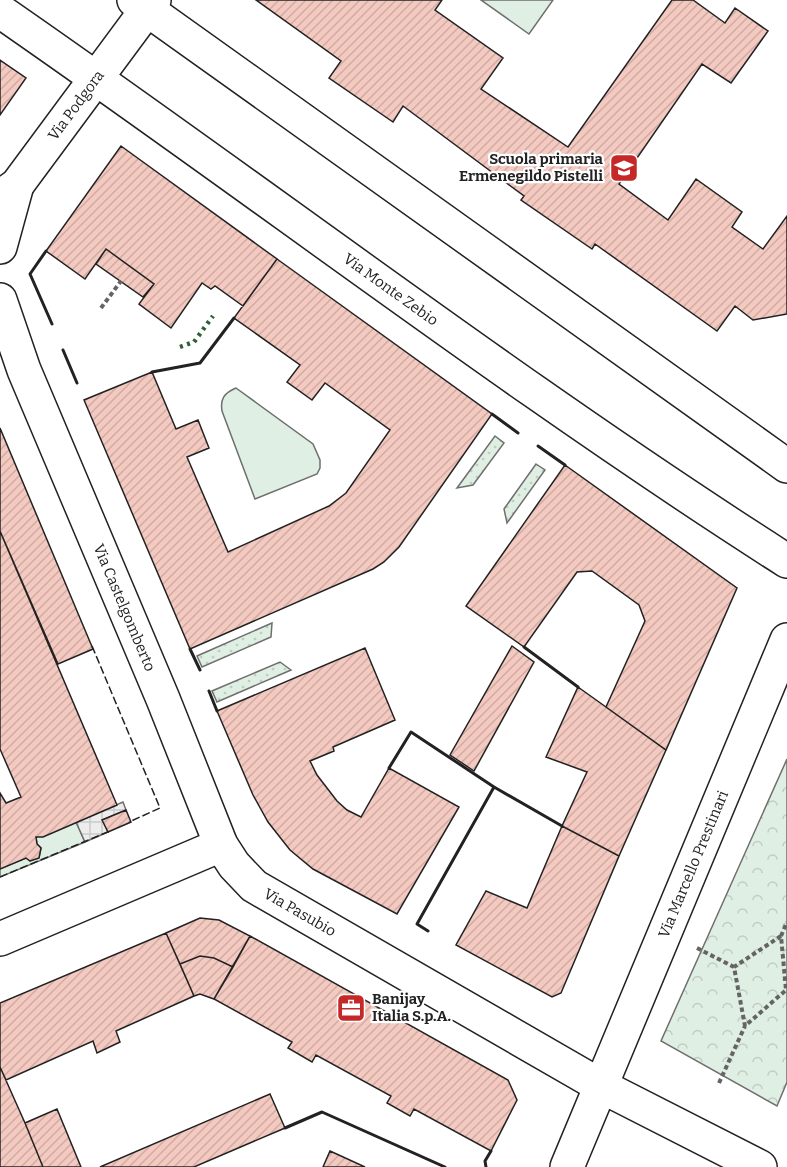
<svg xmlns="http://www.w3.org/2000/svg" width="787" height="1167" font-family="Bitter,serif">
<style>
.grass{fill:url(#grass-dots);stroke:#6f6f6f;stroke-width:1.5}
.park{fill:url(#park-crowns);stroke:#6f6f6f;stroke-width:1.5}
.garden{fill:#e0efe3;stroke:#6f6f6f;stroke-width:1.5}
.plaza{fill:url(#plaza-grid);stroke:#6f6f6f;stroke-width:1.5}
.building{fill:url(#building-hatch);stroke:#222;stroke-width:1.5}
.lines{fill:none;stroke-linecap:round;stroke-linejoin:round}
.minor-casing{stroke:#222;stroke-width:36}
.path{stroke:#646464;stroke-width:4;stroke-dasharray:4.5 3;stroke-linecap:butt}
.minor{stroke:#fff;stroke-width:33}
.hedge{stroke:#2f5e38;stroke-width:4.5;stroke-dasharray:3 4.5;stroke-linecap:butt}
.fence{stroke:#222;stroke-width:1.5;stroke-dasharray:8 3;stroke-linecap:butt}
.wall{stroke:#222;stroke-width:3}
.labels{text-anchor:middle;dominant-baseline:central;stroke-width:4.5;stroke-linejoin:round;paint-order:stroke}
.street-label{font-size:15px;fill:#222;stroke:#fff}
.poi-label{font-size:15px;font-weight:bold;fill:#222;stroke:#fff;text-anchor:end}
</style>
<defs>
<pattern id="grass-dots" width="8" height="8" patternUnits="userSpaceOnUse" patternTransform="scale(1.5)"><rect width="8" height="8" fill="#e0efe3"/><path d="M2 2h.1M6 6h.1" fill="none" stroke="#c0cdc2" stroke-width="1.8" stroke-linecap="round"/></pattern>
<pattern id="park-crowns" width="20" height="18" patternUnits="userSpaceOnUse" patternTransform="scale(1.5)"><rect width="20" height="18" fill="#e0efe3"/><path d="M2 6a3 3 0 1 1 6 0M12 15a3 3 0 1 1 6 0" fill="none" stroke="#c0cdc2"/></pattern>
<pattern id="plaza-grid" width="8" height="8" patternUnits="userSpaceOnUse" patternTransform="scale(1.5)"><rect width="8" height="8" fill="#ededed"/><path d="M0 4h8M4 0v8" fill="none" stroke="#cbcbcb"/></pattern>
<pattern id="building-hatch" width="6" height="6" patternUnits="userSpaceOnUse" patternTransform="scale(1.5)"><rect width="6" height="6" fill="#f3c9c0"/><path d="M-1 1l2-2M0 6l6-6M5 7l2-2" fill="none" stroke="#d0aca5"/></pattern>
</defs>
<rect width="100%" height="100%" fill="#fff"/>
<path class="grass" d="M495 436 504 443 473 485 457 488Z
M536 464 545 470 507 523 504 509Z
M272 623 271 637 202 667 197 656Z
M280 662 291 670 217 702 212 691Z"/>
<path class="park" d="M787 759V1082L777 1106 661 1041Z"/>
<path class="garden" d="M481 0H553L529 34Z
M236 388 313 444 320 460V468L317 474 255 499 222 411C220 399 224 393 236 388Z
M76 822 85 842 0 877V869L26 858 30 861 39 858 41 848 37 844 36 837Z"/>
<path class="plaza" d="M123 802 126 810 103 820 108 832 85 842 76 822Z"/>
<path class="building" d="M256 0H442L435 10 503 58 481 89 568 147 672 0H693L725 23 735 8 768 31 731 83 702 64 619 184 668 220 696 179 742 212 732 227 763 249 787 216V314L753 320 735 306 717 331 595 244 592 249 521 200 524 196 403 106 393 122 329 78 341 61Z
M0 60 26 78 0 115Z
M121 146 277 259 243 306 215 286 211 289 202 283 171 328 139 304 154 284 106 249 85 279 46 251Z
M106 249 154 284 143 297 96 264Z
M277 259 492 414 399 547 384 562 373 569 190 649 84 400 152 372 176 429 198 420 209 448 187 457 228 552 329 506 346 493 390 430 325 383 312 400 287 382 300 365 234 318Z
M0 428 93 649 58 664 0 531Z
M565 465 737 588 666 750 606 707 645 621 639 605 592 571 577 572 524 647 466 606Z
M0 531 117 805 43 837H36L37 844 41 848 39 858 30 861 26 858 0 869V793L6 803 21 797 0 749Z
M512 646 534 662 474 771 450 755Z
M365 648 395 720 333 747 334 751 310 761 317 775 337 801 347 810 361 817 389 768 459 807 397 914 313 869 290 850 268 822 253 795 217 711Z
M578 687 666 750 619 856 562 826 587 772 546 757Z
M126 810 131 822 108 832 102 820Z
M562 826 619 856 561 993 552 997 456 945 486 891 527 908Z
M200 918 219 920 250 936 233 967 214 958 200 956 180 964 166 933Z
M166 933 194 996 116 1031 120 1042 97 1053 93 1041 6 1080 0 1067V1003Z
M250 936 508 1080 517 1100 491 1151 414 1109 410 1116 387 1103 391 1096 316 1055 312 1062 288 1048 292 1042 214 999Z
M200 956 214 958 233 967 214 999 200 994 194 996 180 964Z
M0 1067 25 1123 43 1167H0Z
M270 1094 285 1128 194 1167H100Z
M57 1109 81 1167H43L25 1123Z
M330 1151 365 1167H323Z"/>
<g class="lines">
<g class="minor-casing">
<g id="minor">
<path d="M134 0 787 466"/>
<path id="s1" d="M0 11C263 193 517 389 787 561"/>
<path id="s2" d="M0 197 17 185 154 0"/>
<path d="M0 247 17 185"/>
<path id="s3" d="M0 300 24 370 163 699 221 845 234 865 254 886 601 1086 760 1167"/>
<path d="M0 939 221 845"/>
<path id="s4" d="M567 1167 787 640"/>
</g>
</g>
<path class="path" d="M101 308 121 281
M781 936 734 967 745 1026 786 990 781 936 787 922
M697 948 734 967
M719 1083 745 1026"/>
<use href="#minor" class="minor"/>
<path class="hedge" d="M180 347 194 342 213 316"/>
<path class="fence" d="M92 646 160 808 129 822
M0 877 110 831"/>
<path class="wall" d="M46 251 30 274 52 324
M63 350 77 383
M152 372 200 363 234 318
M492 414 518 433
M538 446 565 465
M524 647 578 687
M190 649 200 670
M209 691 217 711
M389 768 411 732 494 787 417 924 428 931
M494 787 562 826
M285 1128 322 1112 445 1167
M486 1167 485 1161 491 1151"/>
</g>
<defs>
<g id="school-square" transform="scale(1.5)"><rect x="-9" y="-9" width="18" height="18" rx="4" fill="#c62828" stroke="#fff"/><path d="M0-5L7-2L0 1L-7-2ZM-4 1L0 2.5L4 1V4Q0 6-4 4Z" fill="#fff"/></g>
<g id="office-square" transform="scale(1.5)"><rect x="-9" y="-9" width="18" height="18" rx="4" fill="#c62828" stroke="#fff"/><path d="M-6-3h4V-5.5h4V-3h4V5H-6ZM-1-4.5V-3h2v-1.5ZM-6 0V1H6V0Z" fill="#fff"/></g>
</defs>
<g fill-rule="evenodd">
<use href="#school-square" x="624" y="168"/>
<use href="#office-square" x="351" y="1008"/>
</g>
<g class="labels">
<g class="street-label">
<text stroke="none"><textPath href="#s2" startOffset="120">Via Podgora</textPath></text>
<text stroke="none"><textPath href="#s1" startOffset="480">Via Monte Zebio</textPath></text>
<text stroke="none"><textPath href="#s3" startOffset="332">Via Castelgomberto</textPath></text>
<text stroke="none"><textPath href="#s4" startOffset="328">Via Marcello Prestinari</textPath></text>
<text stroke="none"><textPath href="#s3" startOffset="694">Via Pasubio</textPath></text>
</g>
<g class="poi-label">
<text x="603" y="159">Scuola primaria<tspan x="603" dy="17">Ermenegildo Pistelli</tspan></text>
<text x="372" y="999" text-anchor="start">Banijay<tspan x="372" dy="17">Italia S.p.A.</tspan></text>
</g>
</g>
</svg>
